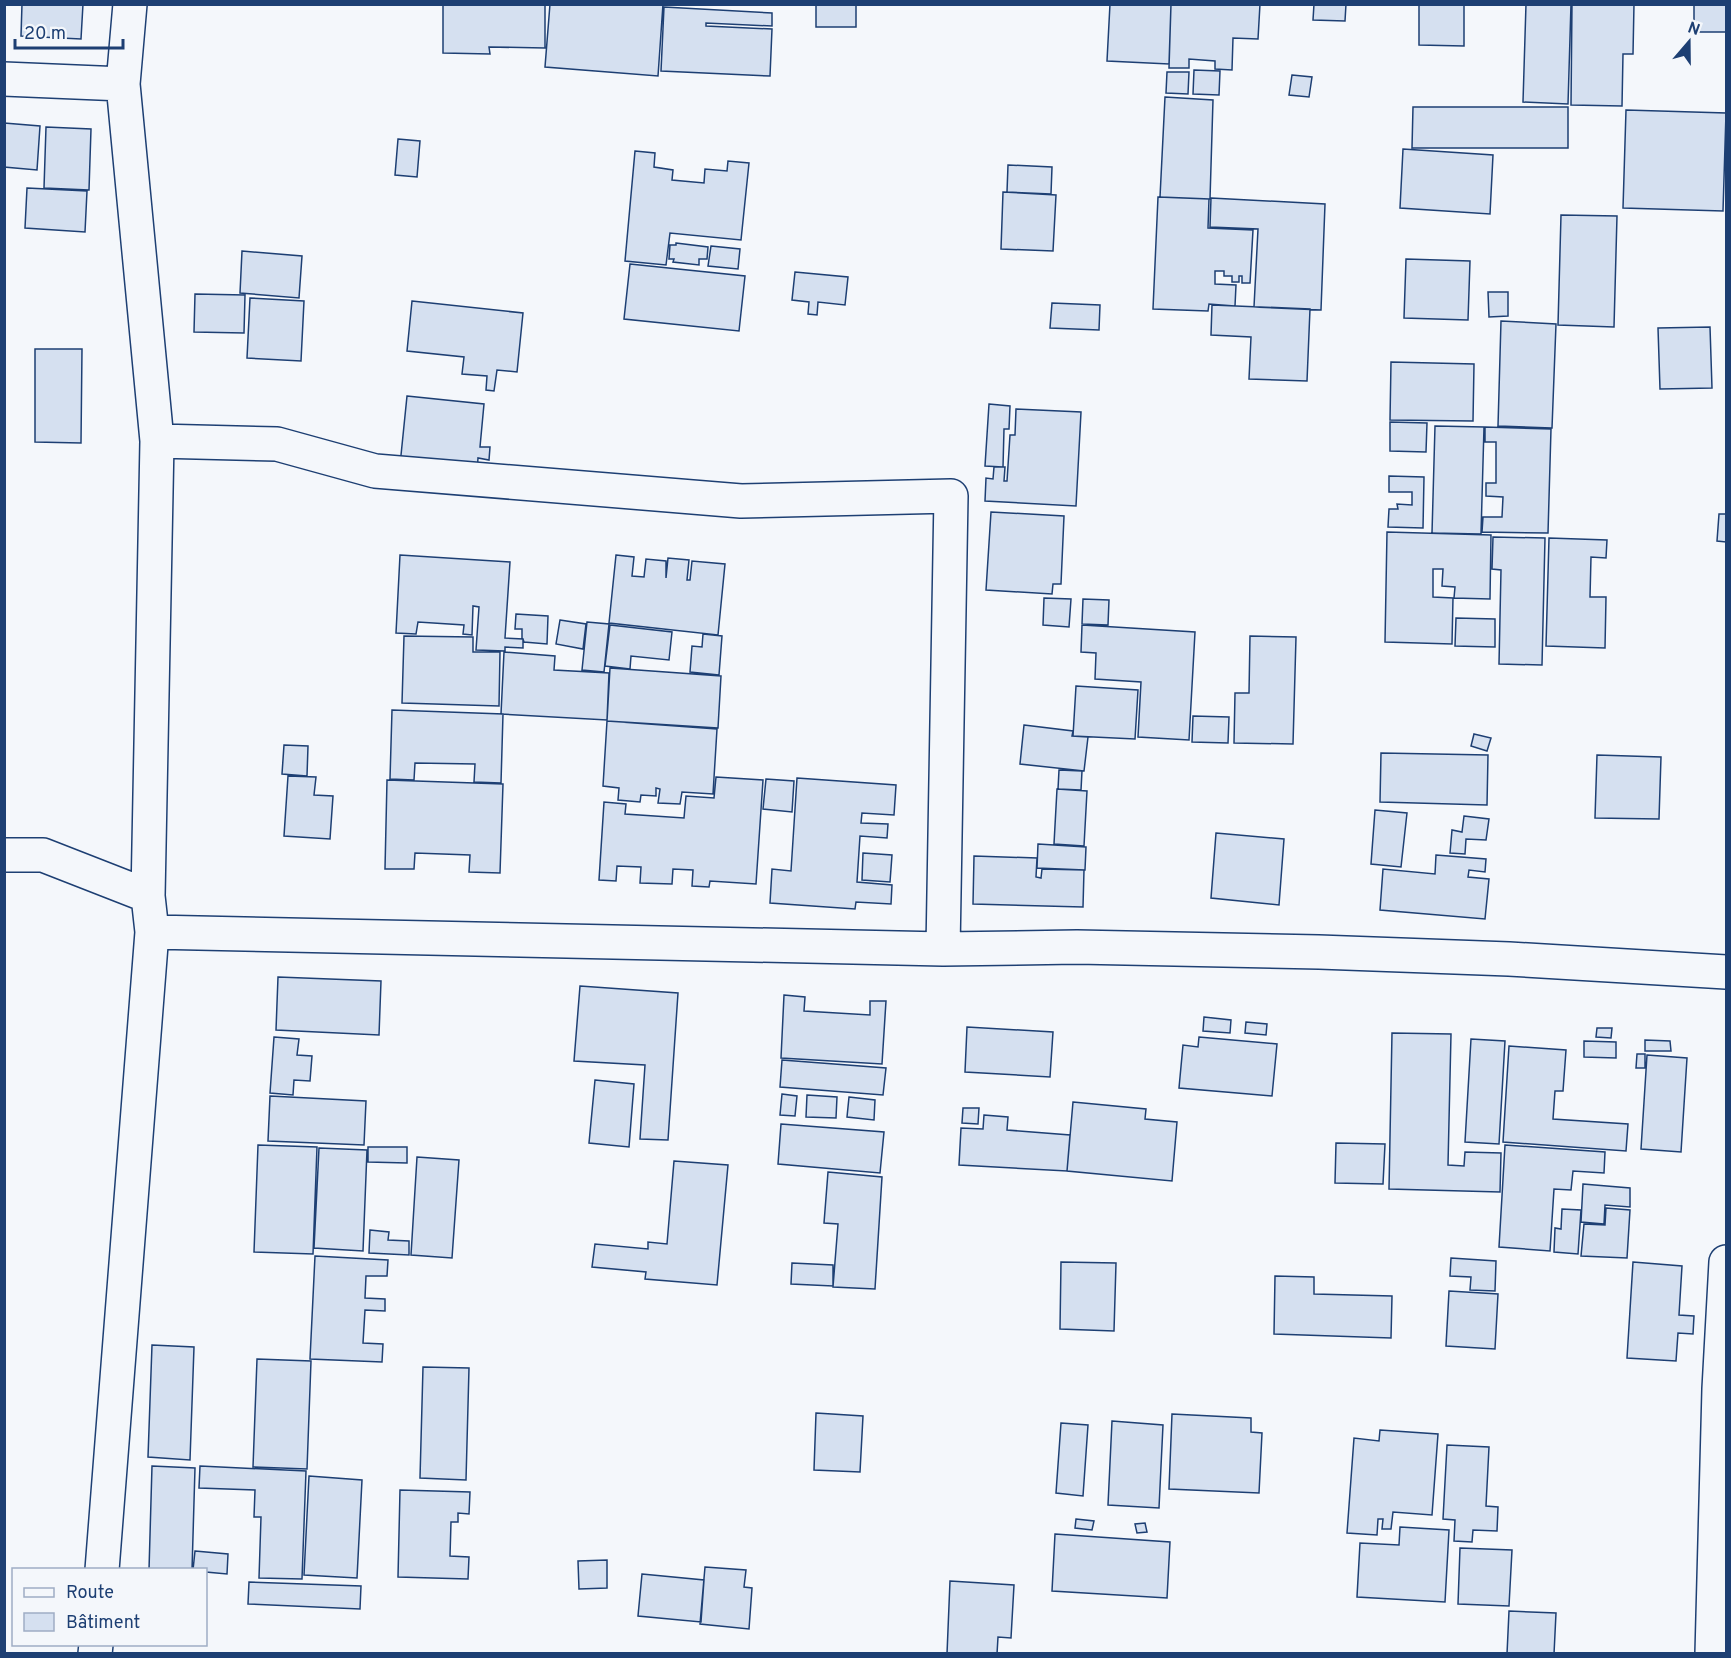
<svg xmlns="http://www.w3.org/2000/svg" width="1731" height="1658" font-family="Overpass,sans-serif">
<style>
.building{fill:#d5e0f0;stroke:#1d3f73;stroke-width:1.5}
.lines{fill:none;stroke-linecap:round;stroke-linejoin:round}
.minor-casing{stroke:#1d3f73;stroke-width:36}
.minor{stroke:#f4f7fb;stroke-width:33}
</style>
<rect width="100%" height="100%" fill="#f4f7fb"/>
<path class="building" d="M22 4H83L81 39 21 36Z
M443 4H545V48L489 47 490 54 443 53Z
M550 4H663L658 76 545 67Z
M816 4H856V27H816Z
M1110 4H1171L1169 64 1107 61Z
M1171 4H1260L1258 39 1233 38 1232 70 1215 69V61L1189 59V68H1169Z
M1314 4H1346L1345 21 1313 20Z
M1419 4H1464V46L1419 45Z
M1526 4H1571L1568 104 1523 102Z
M1572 4H1634L1633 54H1623L1622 106 1571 105Z
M1694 5H1726V32H1694Z
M664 7 772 13V26L706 23V26L772 29 770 76 661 71Z
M1194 70 1220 71 1219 95 1193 94Z
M1167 72H1189L1188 94 1166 93Z
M1292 75 1312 77 1309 97 1289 95Z
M1165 97 1213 100 1210 199 1160 197Z
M1413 107H1568V148H1412Z
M1626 110 1726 113 1723 211 1623 208Z
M4 123 40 126 37 170 4 167Z
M46 127 91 129 89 190 44 188Z
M398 139 420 141 417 177 395 175Z
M1403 149 1493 155 1490 214 1400 208Z
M635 151 655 153 654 167 673 170 672 180 704 183 705 169 727 171 728 161 749 163 741 240 670 233 666 265 625 261Z
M1008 165 1052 167 1051 194 1007 192Z
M27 188 87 191 85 232 25 228Z
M1003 192 1056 195 1053 251 1001 249Z
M1158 197 1209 199 1208 228 1253 230 1250 283H1242V276H1239V282H1232V276H1224V271H1215V284L1236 285 1235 306 1209 304 1208 311 1153 309Z
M1211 198 1325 204 1321 310 1254 307 1258 229 1210 227Z
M1561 215 1617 216 1614 327 1558 325Z
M676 243 708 247 707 259H699V265L673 262 674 259H669L670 245H676Z
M711 246 740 249 738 269 708 266Z
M242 251 302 256 299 298 240 293Z
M1406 259 1470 261 1468 320 1404 318Z
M630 264 745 276 739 331 624 319Z
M795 272 848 277 845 305 818 302 817 315 808 314 809 302 792 300Z
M1488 292H1508V316L1489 317Z
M195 294 245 295 244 333 194 332Z
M250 298 304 301 301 361 247 358Z
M412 301 523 313 517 372 497 370 494 391 486 390 487 376 462 374 464 357 407 351Z
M1052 303 1100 305 1099 330 1050 328Z
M1212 305 1310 309 1307 381 1249 379 1251 337 1211 335Z
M1501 321 1556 324 1552 428 1498 426Z
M1710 327 1712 388 1660 389 1658 328Z
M35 349H82L81 443 35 442Z
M1391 362 1474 364 1473 421 1390 420Z
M407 396 484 404 480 447H490L489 460 478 458 477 473 400 465Z
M989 404 1010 406 1009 429H1004L1003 467 985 466Z
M1016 409 1081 412 1076 506 985 501 986 478 993 479 994 467H1005L1004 481H1007L1010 435H1015Z
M1390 422 1427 423 1426 452 1390 451Z
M1435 426 1484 427 1481 534 1432 533Z
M1485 427 1551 429 1548 533 1482 532 1483 517H1502L1503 497 1486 496V483H1496V442H1485Z
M1389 476 1424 477 1423 528 1388 527 1389 509H1398L1397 504 1412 505V492H1389Z
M991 512 1064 516 1061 584H1053L1052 594 986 590Z
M1719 514H1726V542L1717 541Z
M1387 532 1491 535 1490 599 1454 598 1455 587 1442 586 1443 569H1433V597L1453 598 1452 644 1385 642Z
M1493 537 1545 538 1542 665 1499 664 1501 570 1492 569Z
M1549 538 1607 540 1606 558 1591 557 1590 597H1606L1605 648 1546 646Z
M400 555 510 562 505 638 523 639V648L505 647V651L476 650 479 607 473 606 472 635 463 634 464 625 418 622 416 634 396 633Z
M616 555 634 557 632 576 644 577 646 559 666 561V578L668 558 689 560 687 580H690L692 561 725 564 718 635 609 623Z
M1044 598 1071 599 1069 627 1043 625Z
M1083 599 1109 600 1108 625 1082 624Z
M516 614 548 616 547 644 524 642 523 639H522V629H515Z
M1456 618 1495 619V647L1455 646Z
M560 620 586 624 583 649 556 644Z
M587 622 609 624 604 672 582 670Z
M610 625 672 632 669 660 631 656 630 669 605 666Z
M1082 625 1195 632 1189 740 1138 737 1141 682 1095 679 1096 653 1081 652Z
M703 634 722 636 719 675 690 672 692 646 702 647Z
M404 636 473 637V652H500L499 706 402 703Z
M1250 636 1296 637 1293 744 1234 743 1235 693H1249Z
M504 652 555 656 554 670 609 673 607 720 501 714Z
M610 668 721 676 718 728 607 721Z
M1076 686 1138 690 1135 739 1073 736Z
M392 710 503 714 501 783 474 782 475 764 415 763 414 780 390 779Z
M1193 716 1229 717 1228 743 1192 742Z
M607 721 717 729 713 794 682 792 680 804 658 803 660 789 656 788V796L641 795 640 802 618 800 619 788 603 786Z
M1024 725 1073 731 1072 736 1088 737 1084 771 1020 764Z
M1474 734 1491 738 1487 751 1471 746Z
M284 745 308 746 307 776 282 774Z
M1381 753 1488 755 1487 805 1380 802Z
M1597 755 1661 757 1659 819 1595 818Z
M1059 770 1082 771 1081 790 1058 789Z
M288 776 316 777 314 795 333 796 330 839 284 836Z
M716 777 763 780 756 884 710 881 709 887 692 886 693 870 673 869 672 884 640 883 641 867 617 866 616 881 599 880 604 802 626 804 625 814 684 818 686 796 714 798Z
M797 778 896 785 894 815 862 813 861 823 888 824 887 838 860 836 857 882 892 885 891 904 856 902 855 909 770 903 772 869 791 871Z
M766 779 794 781 792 812 763 809Z
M387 780 503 784 500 873 469 872 470 855 415 853 414 869H385Z
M1057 789 1087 791 1084 846 1054 844Z
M1375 810 1407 813 1401 867 1371 864Z
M1464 816 1489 819 1486 840 1466 839 1465 854 1450 853 1452 830 1462 832Z
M1216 833 1284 839 1279 905 1211 898Z
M1038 844 1086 847 1085 870 1037 868Z
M863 853 892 855 890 882 862 880Z
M1436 855 1486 859 1485 872 1469 870 1468 877 1489 879 1485 919 1380 910 1383 869 1435 874Z
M974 856 1037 858 1036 877 1041 878 1042 869 1084 870 1083 907 973 904Z
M278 977 381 981 379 1035 276 1030Z
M580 986 678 993 668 1140 640 1139 645 1065 574 1061Z
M784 995 805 997 804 1011 870 1015V1001H886L882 1064 781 1058Z
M1204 1017 1231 1020 1230 1033 1203 1031Z
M1246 1022 1267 1024 1266 1035 1245 1033Z
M967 1027 1053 1032 1050 1077 965 1072Z
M1597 1028H1612L1611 1038 1596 1037Z
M1392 1033 1451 1034 1448 1165 1464 1166 1465 1152 1501 1153 1500 1192 1389 1189Z
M274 1037 299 1039 297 1055 312 1056 310 1081 294 1080 293 1095 270 1093Z
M1199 1037 1277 1044 1272 1096 1179 1088 1183 1045 1198 1047Z
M1471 1039 1505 1041 1499 1144 1465 1142Z
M1645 1040 1670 1041 1671 1051H1645Z
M1584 1041 1616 1042V1058L1584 1057Z
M1509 1046 1566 1050 1563 1091H1555L1553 1119 1628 1124 1626 1151 1503 1142Z
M1637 1054H1645V1068H1636Z
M1647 1055 1687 1058 1681 1152 1641 1149Z
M782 1060 886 1068 883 1095 780 1087Z
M595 1080 634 1084 629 1147 589 1143Z
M782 1094 797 1096 795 1116 780 1115Z
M807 1095 837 1097 836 1118 806 1117Z
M270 1096 366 1101 364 1145 268 1141Z
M849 1097 875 1100 874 1120 847 1117Z
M1073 1102 1146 1109 1145 1119 1177 1122 1172 1181 1067 1171Z
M963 1108H979L978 1124 962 1123Z
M984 1115 1008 1117 1007 1130 1070 1135 1067 1171 959 1165 961 1128 983 1129Z
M781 1124 884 1132 880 1173 778 1164Z
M1336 1143 1385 1144 1383 1184 1335 1183Z
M258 1145 317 1147 313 1254 254 1252Z
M1505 1145 1605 1152 1604 1173 1573 1171 1571 1190 1554 1189 1550 1251 1499 1247Z
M368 1147H407V1163L368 1162Z
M319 1148 367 1150 363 1251 314 1248Z
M417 1157 459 1160 452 1258 411 1255Z
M674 1161 728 1165 717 1285 645 1279 646 1272 592 1267 595 1244 648 1249V1242L667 1244Z
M828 1172 882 1177 875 1289 833 1287 838 1224 824 1223Z
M1583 1184 1630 1188V1207L1605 1205 1604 1224 1581 1222Z
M1606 1208 1630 1210 1627 1258 1581 1256 1584 1224 1605 1225Z
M1562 1209 1581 1210 1578 1254 1554 1252 1555 1228 1561 1229Z
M370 1230 389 1232 388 1240 409 1241V1255L369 1253Z
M315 1256 388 1260 387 1276H366L365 1298 385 1299V1311L365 1310 363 1343 383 1344 382 1362 310 1359Z
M1451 1258 1496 1261 1495 1291 1470 1290 1471 1277 1450 1276Z
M1061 1262 1116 1263 1114 1331 1060 1329Z
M1633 1262 1682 1266 1679 1315 1694 1316 1693 1334 1678 1333 1676 1361 1627 1358Z
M792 1263 833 1265V1286L791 1284Z
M1275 1276 1314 1277V1294L1392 1296 1391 1338 1274 1334Z
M1449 1291 1498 1294 1495 1349 1446 1346Z
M152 1345 194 1347 190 1460 148 1457Z
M257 1359 311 1361 307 1469 253 1467Z
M423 1367 469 1368 466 1480 420 1478Z
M816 1413 863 1416 860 1472 814 1470Z
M1172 1414 1251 1418V1432L1262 1433 1259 1493 1169 1489Z
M1112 1421 1163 1425 1159 1508 1108 1505Z
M1061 1423 1088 1425 1083 1496 1056 1493Z
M1380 1430 1438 1434 1432 1515 1393 1512 1391 1529H1382L1383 1519H1378L1377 1535 1347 1533 1354 1438 1379 1441Z
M1447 1445 1489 1447 1486 1506 1498 1507 1497 1531 1473 1530 1472 1542 1454 1541 1455 1520 1443 1519Z
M152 1466 195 1468 192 1570H149Z
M200 1466 306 1471 302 1579 259 1578 261 1517H254L255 1490 199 1488Z
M309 1476 362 1480 357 1578 304 1575Z
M400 1490 470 1492 469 1514 458 1513V1522H451L450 1556 469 1557 468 1579 398 1577Z
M1076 1519 1094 1521 1092 1530 1075 1528Z
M1145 1523 1147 1532 1137 1533 1135 1524Z
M1400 1527 1449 1530 1445 1602 1357 1597 1360 1543 1399 1545Z
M1055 1534 1170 1542 1167 1598 1052 1591Z
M1460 1548 1512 1550 1509 1606 1458 1604Z
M195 1551 228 1554 227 1574 206 1572V1570H193Z
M607 1560V1588L579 1589 578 1561Z
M705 1567 746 1570 744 1587 752 1588 749 1629 700 1624Z
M642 1574 704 1580 701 1622 638 1616Z
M950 1581 1014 1585 1011 1638 998 1637 997 1654H947Z
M249 1582 361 1586 360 1609 248 1604Z
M1509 1611 1556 1613 1554 1654H1507Z"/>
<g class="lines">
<g class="minor-casing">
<path id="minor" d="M4 79 123 84
M157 441 277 444 375 471 741 501 951 496 943 949
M4 855H43L148 896
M152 932 943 949 1077 947 1319 952 1509 959 1726 972
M102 1570 152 932 148 896 157 441 123 84 130 4
M95 1654 96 1644
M1712 1654 1719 1389 1726 1262"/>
</g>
<use href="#minor" class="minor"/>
</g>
<rect width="1731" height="1658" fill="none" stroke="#1d3f73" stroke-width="12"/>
<rect x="12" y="1568" width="195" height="78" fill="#f4f7fb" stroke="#9eadc5" stroke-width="1.5"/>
<rect x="24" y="1588" width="30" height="9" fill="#f4f7fb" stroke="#9eadc5" stroke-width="1.5"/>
<text x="66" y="1598" font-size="18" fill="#1d3f73">Route</text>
<rect x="24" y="1613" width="30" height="18" fill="#d5e0f0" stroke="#9eadc5" stroke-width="1.5"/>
<text x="66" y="1628" font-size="18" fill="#1d3f73">Bâtiment</text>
<g transform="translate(1689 42) rotate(20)" stroke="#f4f7fb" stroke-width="4.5" paint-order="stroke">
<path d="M0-4.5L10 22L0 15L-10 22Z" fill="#1d3f73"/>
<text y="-9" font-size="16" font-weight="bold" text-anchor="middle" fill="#1d3f73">N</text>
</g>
<path d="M15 39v9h108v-9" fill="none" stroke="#1d3f73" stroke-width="3"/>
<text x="24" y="39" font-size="18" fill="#1d3f73" stroke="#f4f7fb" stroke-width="4.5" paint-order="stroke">20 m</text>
</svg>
